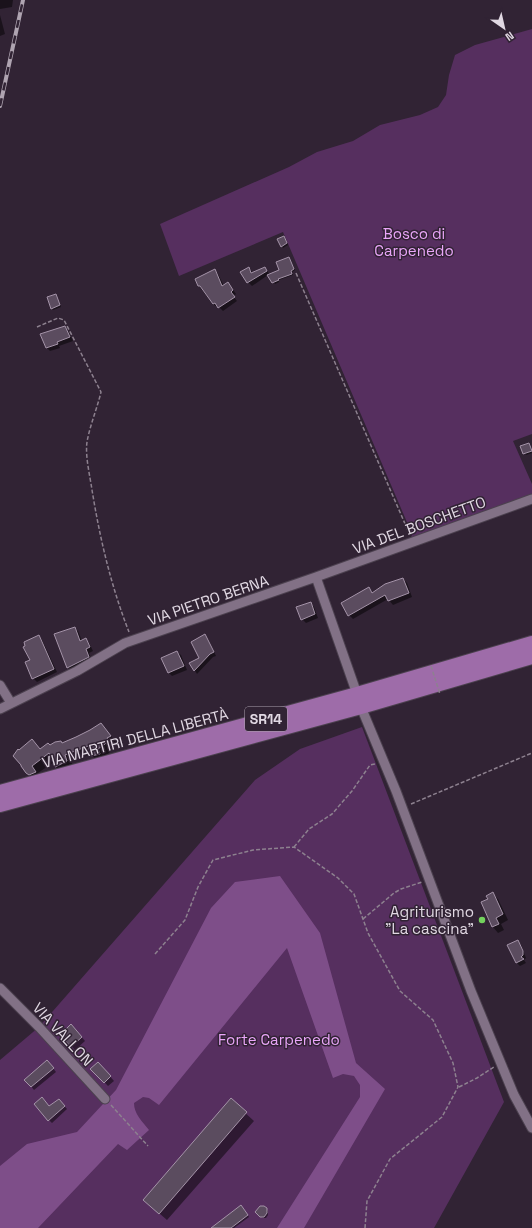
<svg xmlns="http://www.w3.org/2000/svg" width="532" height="1228" font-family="'Space Grotesk',sans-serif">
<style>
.green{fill:#562f5f}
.water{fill:#7e4e89}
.shadow{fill:#0007}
.building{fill:#5b4c5f;stroke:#a493a8}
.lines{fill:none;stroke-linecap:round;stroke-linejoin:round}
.street-casing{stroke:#4c414f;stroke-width:11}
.primary-casing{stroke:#4c414f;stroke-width:16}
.path{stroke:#8d818f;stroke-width:1.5;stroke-dasharray:4 2;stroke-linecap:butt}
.street{stroke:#827186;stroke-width:9}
.primary{stroke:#9e6ca9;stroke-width:14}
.rail-casing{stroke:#afa4b1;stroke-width:4}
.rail{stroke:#312334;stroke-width:2.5;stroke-dasharray:8;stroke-linecap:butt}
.path-bridge{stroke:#8d818f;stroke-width:1.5;stroke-dasharray:4 2;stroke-linecap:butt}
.poi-dot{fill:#73d25d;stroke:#312334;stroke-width:1.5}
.labels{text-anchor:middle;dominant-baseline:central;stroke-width:3;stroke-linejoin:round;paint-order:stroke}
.shield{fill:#312334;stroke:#aca2ae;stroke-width:1}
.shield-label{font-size:14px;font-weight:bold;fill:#e1d8e3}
.park-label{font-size:15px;fill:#eaa6f9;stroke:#312334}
.street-label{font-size:15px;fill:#e1d8e3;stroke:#312334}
.poi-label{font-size:15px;fill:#e1d8e3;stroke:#312334;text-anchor:end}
</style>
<rect width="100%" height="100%" fill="#312334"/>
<path class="green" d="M532 29V434L513 441 532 484V495L411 539 412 534 283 232 179 276 160 224 289 167 317 152 353 141 380 125 420 115 438 107 446 95 449 75 455 55 475 45Z
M362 727 504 1102 434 1228H0V1060L39 1027 255 780 300 749Z"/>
<path class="water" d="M280 876 320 933 356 1063 385 1089 304 1228H277L360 1097V1085L354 1076 343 1074 333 1078 287 948 159 1105 149 1098 143 1097 134 1103C134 1114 142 1121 149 1130L127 1150 118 1144 38 1228H0V1166L27 1144 77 1132 116 1090 211 908 235 882Z"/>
<path class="shadow" d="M0 0H13L12 7 0 9Z
M0 15 5 34 0 36Z
M285 239 288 245 283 248 282 246Z
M289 258 295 270 292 272 293 275 279 280V282L275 284 268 275 252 286 248 282 249 268 253 273 265 268 270 275 281 271Z
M215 270 218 274 224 286 231 287 236 294 233 296 237 301 223 311 218 306 217 307 213 304 199 286Z
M56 295 61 307 53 310 52 308Z
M64 327 68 331 73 341 59 346 60 348 50 351 46 347Z
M528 444 532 453 526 455 521 447Z
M403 579 407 583 412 597 393 605 388 599 353 619 349 615 369 589 373 593Z
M311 604 314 607 318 618 306 623 302 619Z
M75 628 78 631 82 641 86 639 89 643 93 651 89 653 92 660 71 670 68 667Z
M39 636 42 640 57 672 37 682 33 678 31 660Z
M205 636 208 639 216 656 213 657 197 674 191 664 200 659Z
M177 652 181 655 187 670 172 676 168 672Z
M101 724 117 743 113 746 115 748 105 756 106 760 98 762 91 754 71 762 74 768 62 773 55 766 54 762 38 773 42 779 34 780 26 772 19 751 32 740 41 750 76 738Z
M492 894 498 899 508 920 501 924 504 930 498 933 493 927 483 903 489 900Z
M518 942 521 945 526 958 524 960 526 963 520 966 517 963Z
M75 1029 85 1041 75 1050 61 1035Z
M50 1064 56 1072 34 1090 26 1080Z
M102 1067 114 1081 108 1086 92 1069Z
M59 1100 67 1109 52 1123 49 1120V1107Z
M231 1100 254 1121 167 1220 152 1207Z
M264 1207 268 1211V1215L266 1218H263L257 1212Z
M243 1208 249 1217 234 1228H212Z"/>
<path class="building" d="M284 236 287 243 281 247 277 239Z
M289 257 294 269 291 271 292 274 278 279 279 280 272 283 267 275 279 270 276 262Z
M249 267 251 273 265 267 267 271 247 283 240 272Z
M215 269 222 286 228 282 233 290 231 292 235 297 218 308 215 303 213 304 200 286H198L195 279Z
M56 294 60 305 51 309 47 297Z
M65 326 70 337 57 342 58 344 46 348 40 334Z
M529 443 532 451 523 454 520 446Z
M403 578 409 593 388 601 385 595 348 616 341 603 369 587 372 593 385 584Z
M311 602 315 614 301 620 296 607Z
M75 627 80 641 86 638 90 647 86 649 89 657 67 668 54 634Z
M205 634 214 652 210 654 194 671 189 663 199 658 191 642Z
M39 635 54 669 32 679 25 662 30 660 23 647 25 646 24 642Z
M177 651 184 666 168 673 161 658Z
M101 723 111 736 107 738 109 741 98 749 100 754 91 756 88 746 65 755 67 761 55 767 49 753 32 766 36 772 29 775 26 773 21 766V765L13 756 18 749 19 750 32 739 40 749 48 743 50 745 55 742 61 741 62 743 76 737 90 730Z
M493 892 503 914 496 918 499 924 492 927 481 902 488 899 486 896Z
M518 940 523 951V955L521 957 524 959 516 963 507 945Z
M71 1024 82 1037 71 1047 60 1035Z
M47 1060 54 1068 31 1087 24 1080Z
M98 1062 111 1076 104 1083 90 1069Z
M42 1097 49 1106 59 1099 65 1106 48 1121 34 1104Z
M231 1098 247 1112 159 1214 143 1200Z
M241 1205 248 1215 231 1228H211Z
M260 1206H264L267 1208V1213L264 1217H260L255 1212Z"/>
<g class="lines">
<g class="street-casing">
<path id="street" d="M316 577 532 499
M0 685 11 703
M361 707 396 791 471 991 514 1095 532 1128
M0 709 77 671 125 643 316 577 357 694
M0 988 39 1027 105 1099"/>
</g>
<g class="primary-casing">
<path id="primary" d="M0 792 357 694 532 643
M0 805 361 707 532 657"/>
</g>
<path class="path" d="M296 273 409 533
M37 327 58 318 64 320 101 392C97 409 90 425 87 442 85 456 90 476 92 490 100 539 111 586 129 632
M411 804 532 753
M294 847 309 829 332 814 352 791 370 765 375 764
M363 919 394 893 401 889 422 882
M155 954 185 920 198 887 213 860 253 850 294 847 338 878 354 894 368 933 400 991 433 1020 453 1063 458 1087 442 1117 390 1159 367 1201 365 1228
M459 1087 477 1078 494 1067
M111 1105 148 1146"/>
<use href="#street" class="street"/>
<use href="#primary" class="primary"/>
<g class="rail-casing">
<path id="rail" d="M0 106 23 0"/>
</g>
<use href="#rail" class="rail"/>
<path class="path-bridge" d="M431 666 440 694"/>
</g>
<circle class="poi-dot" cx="482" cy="920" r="4"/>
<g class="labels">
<rect class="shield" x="245" y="707" width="42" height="24" rx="3"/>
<g class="shield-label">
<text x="266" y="719">SR14</text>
</g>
<g class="park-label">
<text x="414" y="233">Bosco di<tspan x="414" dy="17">Carpenedo</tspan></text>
<text x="279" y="1039">Forte Carpenedo</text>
</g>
<g class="street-label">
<text transform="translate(419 525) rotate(-20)">VIA DEL BOSCHETTO</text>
<text transform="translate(208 600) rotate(-19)">VIA PIETRO BERNA</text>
<text transform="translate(135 738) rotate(-15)">VIA MARTIRI DELLA LIBERTÀ</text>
<text transform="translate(63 1034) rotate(47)">VIA VALLON</text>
</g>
<g class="poi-label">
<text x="474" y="911">Agriturismo<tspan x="474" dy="17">"La cascina"</tspan></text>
</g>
</g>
<g transform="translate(504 28) rotate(146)" stroke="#312334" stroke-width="3" paint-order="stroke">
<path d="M0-3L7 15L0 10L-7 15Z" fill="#e1d8e3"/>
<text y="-6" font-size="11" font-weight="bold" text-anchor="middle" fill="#e1d8e3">N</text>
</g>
</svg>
